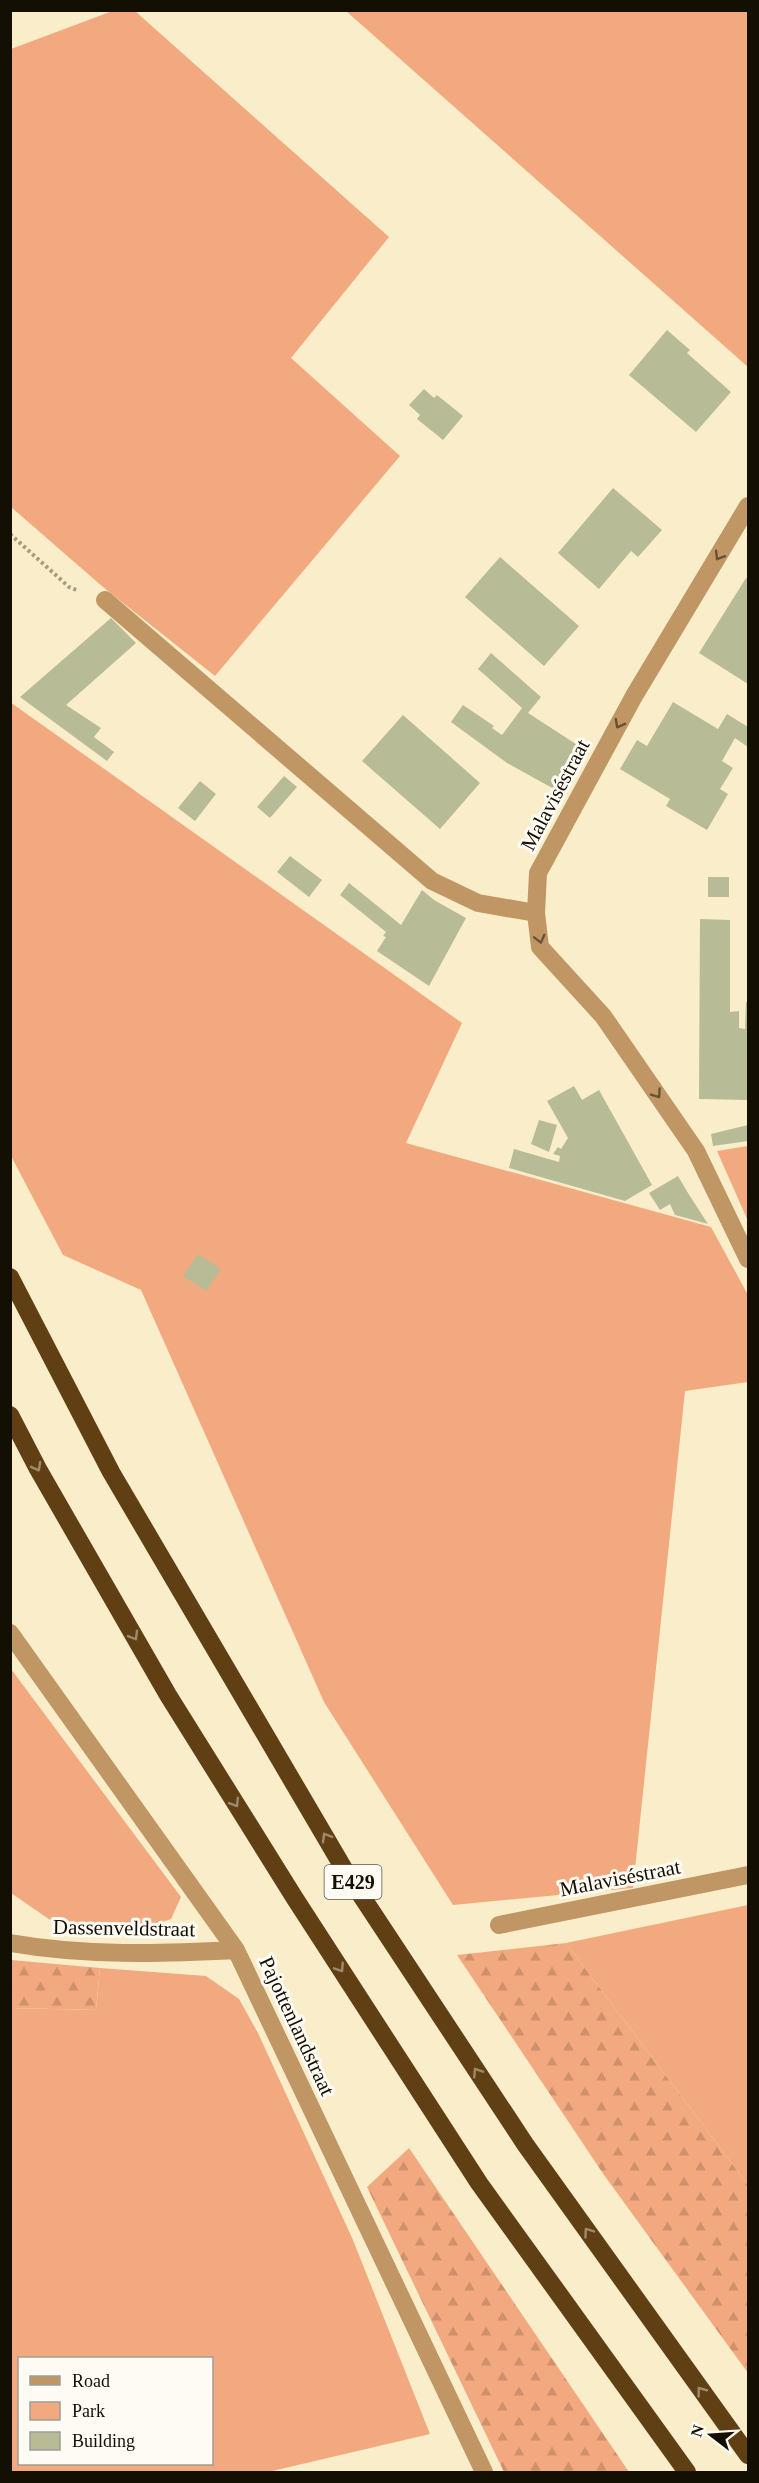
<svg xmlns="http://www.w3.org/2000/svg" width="759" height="2483" font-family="'Times New Roman',serif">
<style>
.green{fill:#f3a97f;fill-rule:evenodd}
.forest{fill:url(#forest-firs)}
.building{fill:#b7bc97}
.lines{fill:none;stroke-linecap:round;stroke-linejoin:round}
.path{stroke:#a49c80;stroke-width:4;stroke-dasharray:3 3;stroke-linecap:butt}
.lane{stroke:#bf9664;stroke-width:18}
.street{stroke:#bf9664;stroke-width:18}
.highway{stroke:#5f3f13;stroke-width:18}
.oneway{stroke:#695234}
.oneway2{stroke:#9e8a6d}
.labels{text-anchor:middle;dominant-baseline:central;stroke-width:6;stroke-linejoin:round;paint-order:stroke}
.shield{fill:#fdfbf4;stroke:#59564b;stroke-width:1.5}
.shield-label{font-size:20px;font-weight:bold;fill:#130f03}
.street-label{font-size:21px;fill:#130f03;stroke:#fdfbf4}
</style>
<defs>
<pattern id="forest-firs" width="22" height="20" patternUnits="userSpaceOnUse" patternTransform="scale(1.5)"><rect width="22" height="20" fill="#f3a97f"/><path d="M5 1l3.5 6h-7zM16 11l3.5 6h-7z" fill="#cf906c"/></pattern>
</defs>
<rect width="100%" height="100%" fill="#f9eec9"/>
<path class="green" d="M115 10 135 11 389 237 291 358 400 456 215 676 103 587 11 507V49Z
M346 11H748V367Z
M10 702 462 1023 406 1143 711 1227 748 1295V1382L685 1391 633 1888 453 1905 324 1702 141 1290 63 1255 11 1156Z
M748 1146V1221L717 1151Z
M11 1669 181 1897 171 1919 133 1932 56 1924 11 1893Z
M748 1905V2185L566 1943Z
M100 1968 206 1976 239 1999 258 2033 353 2240 430 2434 268 2472H11V2008L96 2010ZM20 2358H212V2464H20Z"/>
<path class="forest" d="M566 1943 748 2185V2373L604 2175 457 1955Z
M11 1960 100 1968 96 2010 11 2008Z
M409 2148 629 2472H504L367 2187Z"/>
<path class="building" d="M667 330 690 350 687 353 731 392 696 432 629 375Z
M424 389 434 398 437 395 463 416 443 440 417 419 420 415 409 405Z
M613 488 662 530 638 557 631 551 599 589 558 553Z
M500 557 579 626 544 666 465 597Z
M746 578 748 579V684L699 653Z
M111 618 136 643 66 705 101 728 94 737 114 752 107 761 20 697Z
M491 653 541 697 528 713 579 746 554 789 507 763 451 722 463 705 494 726 492 728 502 735 522 708 478 669Z
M673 702 718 729 727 714 748 727V747L735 738 722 761 733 768 720 789 728 794 707 830 666 806 670 799 620 769 637 740 647 746Z
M403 715 480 783 440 829 362 761Z
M284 776 297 787 270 818 257 807Z
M200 781 216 794 195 821 178 808Z
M290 856 322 880 309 897 277 872Z
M708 877H729V897H708Z
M349 883 401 925 422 890 434 900 466 918 429 986 377 951 386 937 383 936 386 932 340 895Z
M700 919 730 920V1012L739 1011V1028L745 1029 746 1002H748V1100L699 1099Z
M574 1086 582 1100 599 1090 652 1185 625 1201 509 1168 514 1149 559 1162 560 1156 553 1154 558 1147 561 1149 568 1138 547 1101Z
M539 1120 557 1125 549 1152 531 1144Z
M748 1125V1141L713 1146 711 1134Z
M678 1176 688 1193 708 1224 675 1215 670 1204 660 1210 649 1193Z
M198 1254 221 1269 206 1291 183 1276Z"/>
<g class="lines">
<path class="path" d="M10 534 69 587 79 591"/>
<path class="lane" d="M105 600 432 881 478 903 536 913"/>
<path class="street" d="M748 506 634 696 538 873 536 913 540 947 603 1016 696 1151 748 1259
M10 1633 236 1950 484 2472
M499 1925 748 1875
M10 1943C85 1956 161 1954 236 1950"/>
<path class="highway" d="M10 1277 111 1472 347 1874 525 2144 748 2455
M10 1415 38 1469 168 1695 294 1897 479 2183 687 2472"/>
</g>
<defs><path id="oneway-chevron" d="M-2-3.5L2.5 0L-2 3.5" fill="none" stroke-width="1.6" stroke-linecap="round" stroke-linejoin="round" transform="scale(1.5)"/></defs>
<g class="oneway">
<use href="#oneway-chevron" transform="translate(719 556) rotate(121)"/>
<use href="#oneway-chevron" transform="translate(619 724) rotate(118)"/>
<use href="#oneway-chevron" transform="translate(540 939) rotate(76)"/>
<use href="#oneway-chevron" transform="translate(657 1094) rotate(55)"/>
</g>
<g class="oneway2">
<use href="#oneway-chevron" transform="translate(37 1467) rotate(62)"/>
<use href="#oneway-chevron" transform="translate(134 1636) rotate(60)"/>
<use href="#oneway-chevron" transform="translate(235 1803) rotate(58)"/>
<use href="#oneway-chevron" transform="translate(326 1837) rotate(-120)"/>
<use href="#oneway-chevron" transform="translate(340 1968) rotate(57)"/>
<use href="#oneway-chevron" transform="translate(477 2072) rotate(-123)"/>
<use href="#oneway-chevron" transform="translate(588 2232) rotate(-125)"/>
<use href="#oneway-chevron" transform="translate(701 2391) rotate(-127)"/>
</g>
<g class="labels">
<rect class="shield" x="324.5" y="1865" width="57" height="34" rx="4.5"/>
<g class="shield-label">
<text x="353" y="1882">E429</text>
</g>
<g class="street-label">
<text transform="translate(555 795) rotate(-62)">Malaviséstraat</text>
<text transform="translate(620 1878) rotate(-11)">Malaviséstraat</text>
<text transform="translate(124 1928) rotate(1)">Dassenveldstraat</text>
<text transform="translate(297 2026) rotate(65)">Pajottenlandstraat</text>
</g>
</g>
<rect width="759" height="2483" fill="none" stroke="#130f03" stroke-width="24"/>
<rect x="18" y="2357" width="195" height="108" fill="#fdfbf4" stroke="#9f9d94" stroke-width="1.5"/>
<rect x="30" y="2376" width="30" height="9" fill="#bf9664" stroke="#9f9d94" stroke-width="1.5"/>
<text x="72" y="2387" font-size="18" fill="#130f03">Road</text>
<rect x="30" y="2402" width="30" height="18" fill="#f3a97f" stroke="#9f9d94" stroke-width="1.5"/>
<text x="72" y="2417" font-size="18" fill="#130f03">Park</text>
<rect x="30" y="2432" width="30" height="18" fill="#b7bc97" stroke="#9f9d94" stroke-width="1.5"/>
<text x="72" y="2447" font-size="18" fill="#130f03">Building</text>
<g transform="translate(711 2435) rotate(287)" stroke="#fdfbf4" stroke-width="4.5" paint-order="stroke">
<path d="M0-4.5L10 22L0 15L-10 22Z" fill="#130f03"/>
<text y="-9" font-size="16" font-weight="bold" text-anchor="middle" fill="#130f03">N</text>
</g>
</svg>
